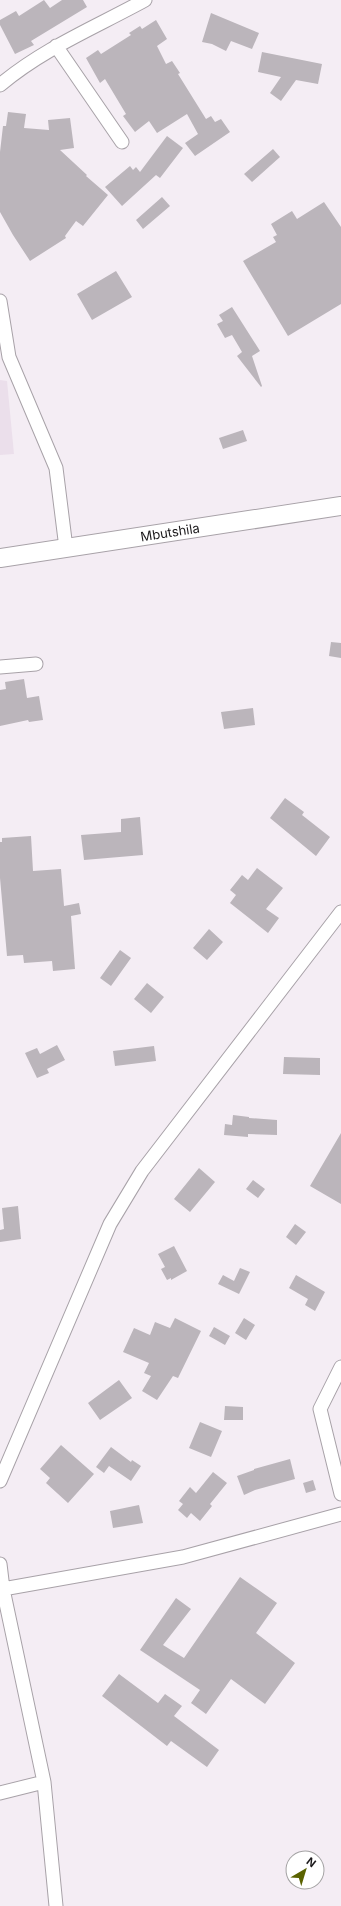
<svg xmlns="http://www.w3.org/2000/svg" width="341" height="1906" font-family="Inter,sans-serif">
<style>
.built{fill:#ebdfeb}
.building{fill:#bbb5bb}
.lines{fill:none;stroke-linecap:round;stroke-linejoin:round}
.street-casing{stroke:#a8a2a8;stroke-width:15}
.secondary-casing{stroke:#a8a2a8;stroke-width:20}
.street{stroke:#fff;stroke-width:13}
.secondary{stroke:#fff;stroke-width:18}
.labels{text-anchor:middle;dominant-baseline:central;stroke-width:3.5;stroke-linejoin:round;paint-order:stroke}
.street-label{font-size:13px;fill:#1b191b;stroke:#fff}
</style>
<rect width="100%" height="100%" fill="#f4edf4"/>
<path class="built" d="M0 380 7 381 14 454 0 455Z"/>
<path class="building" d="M44 0 50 8 62 0H83L87 7 31 41 34 45 15 54 0 25V20L16 11 19 16Z
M211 13 259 33 252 49 231 41 226 51 212 44 202 42Z
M156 20 167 39 157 46 166 64 172 61 180 73 178 74 206 119 211 116 215 122 221 119 230 132 195 156 185 143 198 134 187 114 157 133 149 121 135 132 123 116 126 114 105 79 100 83 86 58 98 50 101 54 131 35 129 33 140 26 142 29Z
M262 52 322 64 318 84 296 80 281 101 270 93 281 77 258 72Z
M8 112 26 114 24 128 49 130 48 120 70 118 74 148 60 150 87 175 86 176 108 195 83 226 76 221 65 236 66 238 30 261 13 235 0 212V152L3 126H6Z
M167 136 183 148 160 178 156 175 122 206 105 187 130 166 133 170 136 167 140 172Z
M273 149 280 157 252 182 244 174Z
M162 197 170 206 143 229 136 220Z
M324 202 341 227V304L288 336 243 261 276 242 273 237 277 235 271 224 292 211 297 219Z
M116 271 132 297 92 320 77 294Z
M232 307 260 351 252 356 262 386 261 387 237 356 242 352 232 335 225 338 217 324 223 321 219 315Z
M243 430 247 441 223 449 219 438Z
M331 642 341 643V658L329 656Z
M24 679 27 698 39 696 43 720 29 722 28 720 0 726V690L6 689 5 682Z
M253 708 255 725 224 729 221 712Z
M285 798 304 812 302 815 330 837 316 856 270 818Z
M140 817 143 855 84 860 81 835 121 832V819Z
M31 836 33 871 61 869 64 906 79 903 81 914 71 916 75 969 53 971 52 961 24 963 23 955 7 956 0 878V842H2V838Z
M257 868 283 888 266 909 279 918 268 933 230 903 236 895 230 890 242 875 248 880Z
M209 929 223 942 207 960 193 948Z
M120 950 131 958 111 986 100 978Z
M147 983 164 997 151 1013 134 999Z
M57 1045 65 1060 47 1069 49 1073 37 1078 25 1053 37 1048 40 1054Z
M154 1046 156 1061 115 1066 113 1051Z
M284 1057 320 1058V1075L283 1074Z
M233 1115 249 1117V1118L277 1120V1135L248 1134V1137L224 1135 225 1124 232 1125Z
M341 1133V1204L310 1186Z
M199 1168 215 1182 190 1212 174 1199Z
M253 1180 265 1189 258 1198 246 1189Z
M18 1206 21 1239 0 1242V1230L4 1229 2 1208Z
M295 1224 306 1232 296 1245 286 1237Z
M174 1246 187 1271 171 1280V1278L167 1280 161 1269 165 1267 158 1254Z
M240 1268 250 1272 239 1294 218 1284 223 1275 234 1281Z
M296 1275 325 1292 315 1311 305 1305 308 1299 289 1288Z
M175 1318 201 1331 178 1378 173 1376 157 1400 142 1391 151 1376 144 1373 149 1363 123 1352 134 1328 150 1335 155 1322 170 1328Z
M244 1318 255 1325 246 1340 235 1333Z
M214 1327 230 1336 225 1345 209 1336Z
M119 1380 132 1398 100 1420 88 1403Z
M225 1406 243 1407V1420H224Z
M200 1422 222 1431 211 1457 189 1448Z
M61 1445 94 1474 68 1503 46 1483 50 1478 40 1469Z
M111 1447 131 1462 132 1460 141 1466 131 1481 109 1466 104 1473 96 1467Z
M290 1459 295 1479 255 1490 244 1495 237 1476 254 1470V1469Z
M213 1472 227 1483 210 1504 212 1506 200 1521 191 1513 187 1518 178 1510 183 1504 179 1501 190 1487 196 1493Z
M313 1480 316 1490 306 1493 303 1483Z
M139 1505 143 1523 113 1528 110 1511Z
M240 1577 277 1603 256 1633 295 1663 265 1704 231 1679 206 1714 191 1703 200 1690 140 1650 176 1598 191 1609 163 1645 184 1658Z
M119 1674 158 1703 165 1694 182 1706 174 1716 219 1750 207 1767 171 1741 167 1746 102 1696Z"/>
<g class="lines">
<g class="street-casing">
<path id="street" d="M56 46 122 142
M0 85C44 48 96 27 145 0
M0 301 9 357 56 468 66 548
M0 667 36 664
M341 1367 320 1409 341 1494
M0 1481 110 1224 142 1171 341 912
M0 1564 3 1589 44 1782 56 1906
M3 1589 183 1557 341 1514
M0 1793 44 1782"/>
</g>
<g class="secondary-casing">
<path id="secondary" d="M0 558 341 506"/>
</g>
<use href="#street" class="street"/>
<use href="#secondary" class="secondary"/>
</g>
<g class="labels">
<g class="street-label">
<text transform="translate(170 532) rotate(-9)">Mbutshila</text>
</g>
</g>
<g transform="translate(305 1870) rotate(38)"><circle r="19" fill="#ffffff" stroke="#a4a3a4"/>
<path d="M0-3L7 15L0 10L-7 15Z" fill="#5a6200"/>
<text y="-6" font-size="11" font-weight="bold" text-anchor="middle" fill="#1b191b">N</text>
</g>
</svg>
